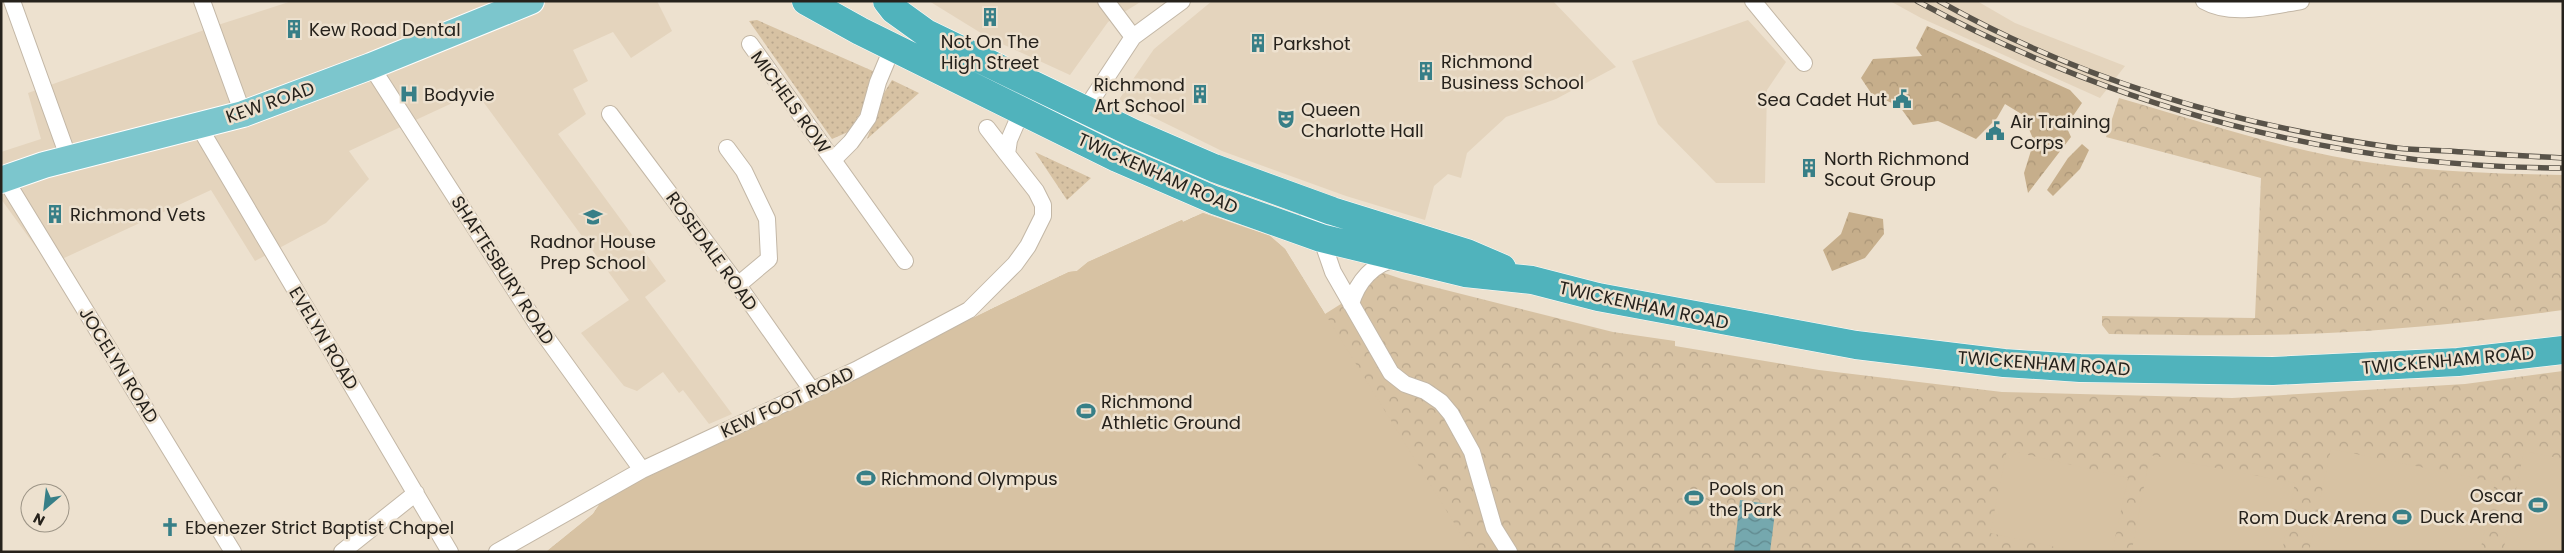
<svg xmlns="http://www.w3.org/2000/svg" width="2564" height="553" font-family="Poppins,sans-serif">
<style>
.built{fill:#e4d4bd}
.grass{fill:url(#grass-dots)}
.forest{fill:url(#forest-crowns)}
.park{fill:url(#park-crowns)}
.pitch{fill:#d7c2a3}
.water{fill:url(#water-waves)}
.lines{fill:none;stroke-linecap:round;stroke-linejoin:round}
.minor-casing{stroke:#c3b7a6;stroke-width:18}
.primary-casing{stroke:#fff;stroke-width:28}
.trunk-casing{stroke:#fff;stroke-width:29}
.minor{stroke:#fff;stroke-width:16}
.primary{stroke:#7cc6cd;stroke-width:26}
.trunk{stroke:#50b3bc;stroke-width:28}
.rail-casing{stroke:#595349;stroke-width:5.5}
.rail{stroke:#ede1cf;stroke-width:4;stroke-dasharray:11;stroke-linecap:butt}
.labels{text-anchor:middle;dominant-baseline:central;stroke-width:5;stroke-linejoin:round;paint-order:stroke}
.poi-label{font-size:18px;fill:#26221c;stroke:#ede1cf;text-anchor:start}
.street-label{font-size:18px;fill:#26221c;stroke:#ede1cf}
</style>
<defs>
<pattern id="grass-dots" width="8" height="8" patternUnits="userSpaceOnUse" patternTransform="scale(1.25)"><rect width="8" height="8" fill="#d7c2a3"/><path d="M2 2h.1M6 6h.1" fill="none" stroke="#b8a68c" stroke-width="1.8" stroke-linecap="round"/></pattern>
<pattern id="forest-crowns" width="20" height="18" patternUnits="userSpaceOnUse" patternTransform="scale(1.25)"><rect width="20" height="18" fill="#c6ae8b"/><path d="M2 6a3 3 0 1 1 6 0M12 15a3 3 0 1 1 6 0" fill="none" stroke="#aa9577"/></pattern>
<pattern id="park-crowns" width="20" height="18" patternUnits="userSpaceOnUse" patternTransform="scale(1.25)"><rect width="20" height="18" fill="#d7c2a3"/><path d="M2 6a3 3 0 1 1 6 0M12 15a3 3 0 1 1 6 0" fill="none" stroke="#b8a68c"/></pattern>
<pattern id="water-waves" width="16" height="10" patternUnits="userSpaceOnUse" patternTransform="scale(1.25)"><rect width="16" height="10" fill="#75a8ae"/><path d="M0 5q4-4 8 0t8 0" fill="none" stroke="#60888d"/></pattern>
</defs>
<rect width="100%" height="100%" fill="#ede1cf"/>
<path class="built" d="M292 1H657L672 31 631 58 613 32 573 50 588 81 573 89 586 114 558 134 666 281 645 297 732 414 709 424 683 390 679 393 663 372 637 391 624 386 581 333 629 300 476 92 349 151 369 179 326 223 255 261 211 190 49 265 1 199V152L41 139 28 93 221 24Z
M929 1H1142L1108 22 1070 75 989 38Z
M1212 1H1553L1616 67 1556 99 1506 117 1467 153 1461 178 1448 174 1434 186 1425 220 1346 196 1222 151 1120 101V98L1154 49Z
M1890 1H1977L2015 23 2125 66 2100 98 1921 18Z
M1748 20 1786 62 1767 90 1765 183H1716L1658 124 1632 61Z"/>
<path class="grass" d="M757 20 875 72 865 106 848 132 832 139 749 21Z
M892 80 919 93 867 139 884 93Z
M1035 152 1091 178 1067 200Z"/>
<path class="forest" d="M1927 26 2070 90 2082 103 2066 126 2071 137 2028 193 2024 173 2034 141 2023 115 2005 104 1997 118 1976 139 1938 121 1913 125 1900 107 1871 93 1861 78 1873 59 1922 56 1916 48Z
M2082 144 2089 150 2080 169 2053 196 2047 190 2068 158Z
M1849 212 1883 219 1884 234 1865 258 1832 271 1823 250 1841 234Z"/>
<path class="park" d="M2119 98C2204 122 2292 153 2380 164 2441 172 2502 174 2563 175V310C2491 320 2420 328 2348 332 2268 337 2188 335 2109 334L2102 325V316L2255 318 2261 178 2106 137Z
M1203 213 1270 236 1285 249 1325 314 1363 290 1378 271 1402 279 1613 332 1675 341V346L1819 370 2002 392 2232 398 2465 384 2563 371V552H546L593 514 603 499 1012 299 1069 272 1077 271 1088 262 1182 220 1183 222Z"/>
<path class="pitch" d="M1203 213 1270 236 1285 249 1472 552H546L593 514 603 499 1012 299 1069 272 1077 271 1088 262 1182 220 1183 222Z
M2331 449 2495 482 2480 552H2309Z
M2007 450 2128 478 2112 552H2078L1990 533Z
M2524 451 2563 459V552H2503Z
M2150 455 2295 483 2282 552H2148L2132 549Z"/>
<path class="water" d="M1740 500 1776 505 1770 552H1734Z"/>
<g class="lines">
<g class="minor-casing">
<path id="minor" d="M12 1 69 159
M202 1 243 114
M1106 1 1133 37
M1753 1 1804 63
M2204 1C2232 17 2271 6 2301 1
M750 44 905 261
M371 66 538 326 642 470
M1085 110 1133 37 1182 1
M610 114 738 285 811 389
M198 125 450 552
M987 128 1007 154
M727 148 744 171 767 219 769 259 738 285
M833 160 851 142 868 118 878 82 893 46
M5 179 233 552
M1300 202 1315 220 1333 272 1391 373 1405 384 1425 391 1441 402 1451 414 1472 452 1494 528 1509 552
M1351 304C1357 282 1374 262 1397 259
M342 552 416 493
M497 552 642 470 856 370 969 310 1015 264 1028 246 1043 216V205L1036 191 1007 154 1009 140 1022 110"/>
</g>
<g class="primary-casing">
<path id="primary" d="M1 180 44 165 243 114 371 66 531 1"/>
</g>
<g class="trunk-casing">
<path id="trunk" d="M806 1 860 31 1117 158 1214 200 1321 238 1465 273 1532 280 1598 297 1856 345 2004 363 2080 368 2273 371 2458 362 2563 350
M887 1 894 10 926 33 1133 133 1214 168 1332 211 1467 253 1502 268"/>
</g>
<use href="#minor" class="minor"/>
<use href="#primary" class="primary"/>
<use href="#trunk" class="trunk"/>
<g class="rail-casing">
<path id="rail" d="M1917 1C2115 108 2338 168 2563 168
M1939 1C2079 80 2239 126 2397 148 2414 150 2432 150 2450 151 2487 154 2525 156 2563 158"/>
</g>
<use href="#rail" class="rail"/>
</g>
<defs>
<g id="building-bare" transform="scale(1.5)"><path d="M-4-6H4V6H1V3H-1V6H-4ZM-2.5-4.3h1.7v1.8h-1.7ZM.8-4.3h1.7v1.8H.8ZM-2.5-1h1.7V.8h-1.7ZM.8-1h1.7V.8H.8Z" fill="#377f87" stroke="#ede1cf" stroke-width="2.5" paint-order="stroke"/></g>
<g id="hospital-bare" transform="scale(1.5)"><path d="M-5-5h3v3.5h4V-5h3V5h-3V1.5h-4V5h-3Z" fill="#377f87" stroke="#ede1cf" stroke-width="2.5" paint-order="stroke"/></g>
<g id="civic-bare" transform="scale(1.5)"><path d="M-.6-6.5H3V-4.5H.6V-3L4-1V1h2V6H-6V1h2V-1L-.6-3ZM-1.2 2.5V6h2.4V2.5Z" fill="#377f87" stroke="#ede1cf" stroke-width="2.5" paint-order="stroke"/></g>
<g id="theatre-bare" transform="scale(1.5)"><path d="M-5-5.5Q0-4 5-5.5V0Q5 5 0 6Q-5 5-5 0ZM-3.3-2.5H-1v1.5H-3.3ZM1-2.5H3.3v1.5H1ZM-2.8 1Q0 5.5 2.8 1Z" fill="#377f87" stroke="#ede1cf" stroke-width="2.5" paint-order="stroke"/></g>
<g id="school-bare" transform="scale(1.5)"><path d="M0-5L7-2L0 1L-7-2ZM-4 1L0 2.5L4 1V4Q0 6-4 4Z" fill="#377f87" stroke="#ede1cf" stroke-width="2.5" paint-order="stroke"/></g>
<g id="stadium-bare" transform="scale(1.5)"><path d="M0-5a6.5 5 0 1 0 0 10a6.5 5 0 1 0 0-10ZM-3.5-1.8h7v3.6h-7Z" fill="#377f87" stroke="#ede1cf" stroke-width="2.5" paint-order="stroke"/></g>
<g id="church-bare" transform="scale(1.5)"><path d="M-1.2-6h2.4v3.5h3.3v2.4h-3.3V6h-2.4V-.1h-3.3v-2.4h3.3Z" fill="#377f87" stroke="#ede1cf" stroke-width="2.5" paint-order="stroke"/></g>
</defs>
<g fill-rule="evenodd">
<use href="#building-bare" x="990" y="17"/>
<use href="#building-bare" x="294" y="29"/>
<use href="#building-bare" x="1258" y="43"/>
<use href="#building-bare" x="1426" y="71"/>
<use href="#hospital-bare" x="409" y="94"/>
<use href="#building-bare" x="1200" y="94"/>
<use href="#civic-bare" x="1902" y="99"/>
<use href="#theatre-bare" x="1286" y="119"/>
<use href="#civic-bare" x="1995" y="131"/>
<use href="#building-bare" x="1809" y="168"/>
<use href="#building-bare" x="55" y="214"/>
<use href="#school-bare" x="593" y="217"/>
<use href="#stadium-bare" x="1086" y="411"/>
<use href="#stadium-bare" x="866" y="478"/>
<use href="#stadium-bare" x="1694" y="498"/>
<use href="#stadium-bare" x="2538" y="505"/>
<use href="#stadium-bare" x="2402" y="517"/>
<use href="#church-bare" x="170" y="527"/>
</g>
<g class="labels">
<g class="poi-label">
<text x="309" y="29">Kew Road Dental</text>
<text x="990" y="41" text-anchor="middle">Not On The<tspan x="990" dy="21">High Street</tspan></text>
<text x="1273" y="43">Parkshot</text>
<text x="1441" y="61">Richmond<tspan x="1441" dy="21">Business School</tspan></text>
<text x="1185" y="84" text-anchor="end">Richmond<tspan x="1185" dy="21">Art School</tspan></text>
<text x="424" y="94">Bodyvie</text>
<text x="1887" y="99" text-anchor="end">Sea Cadet Hut</text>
<text x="1301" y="109">Queen<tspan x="1301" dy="21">Charlotte Hall</tspan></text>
<text x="2010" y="121">Air Training<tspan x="2010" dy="21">Corps</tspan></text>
<text x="1824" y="158">North Richmond<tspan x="1824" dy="21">Scout Group</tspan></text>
<text x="70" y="214">Richmond Vets</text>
<text x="593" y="241" text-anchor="middle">Radnor House<tspan x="593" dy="21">Prep School</tspan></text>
<text x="1101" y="401">Richmond<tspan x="1101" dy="21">Athletic Ground</tspan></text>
<text x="881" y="478">Richmond Olympus</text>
<text x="1709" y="488">Pools on<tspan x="1709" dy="21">the Park</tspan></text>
<text x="2523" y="495" text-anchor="end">Oscar<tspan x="2523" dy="21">Duck Arena</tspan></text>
<text x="2387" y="517" text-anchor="end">Rom Duck Arena</text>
<text x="185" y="527">Ebenezer Strict Baptist Chapel</text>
</g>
<g class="street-label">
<text transform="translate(270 102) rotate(-19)">KEW ROAD</text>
<text transform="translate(791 102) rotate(54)">MICHELS ROW</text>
<text transform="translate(1158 173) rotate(24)">TWICKENHAM ROAD</text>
<text transform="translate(712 251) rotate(54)">ROSEDALE ROAD</text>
<text transform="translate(503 270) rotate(57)">SHAFTESBURY ROAD</text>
<text transform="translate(1644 305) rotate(12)">TWICKENHAM ROAD</text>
<text transform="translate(324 338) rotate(59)">EVELYN ROAD</text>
<text transform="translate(2448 360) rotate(-5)">TWICKENHAM ROAD</text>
<text transform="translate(2044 363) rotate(4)">TWICKENHAM ROAD</text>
<text transform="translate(119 365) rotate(58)">JOCELYN ROAD</text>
<text transform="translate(787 402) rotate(-25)">KEW FOOT ROAD</text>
</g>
</g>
<rect width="2564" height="553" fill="none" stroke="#26221c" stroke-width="5"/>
<g transform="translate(45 508) rotate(208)"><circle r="24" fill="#ede1cf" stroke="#9d9587"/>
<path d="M0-4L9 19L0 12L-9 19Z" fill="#377f87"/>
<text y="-8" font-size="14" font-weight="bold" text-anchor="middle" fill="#26221c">N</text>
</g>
</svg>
